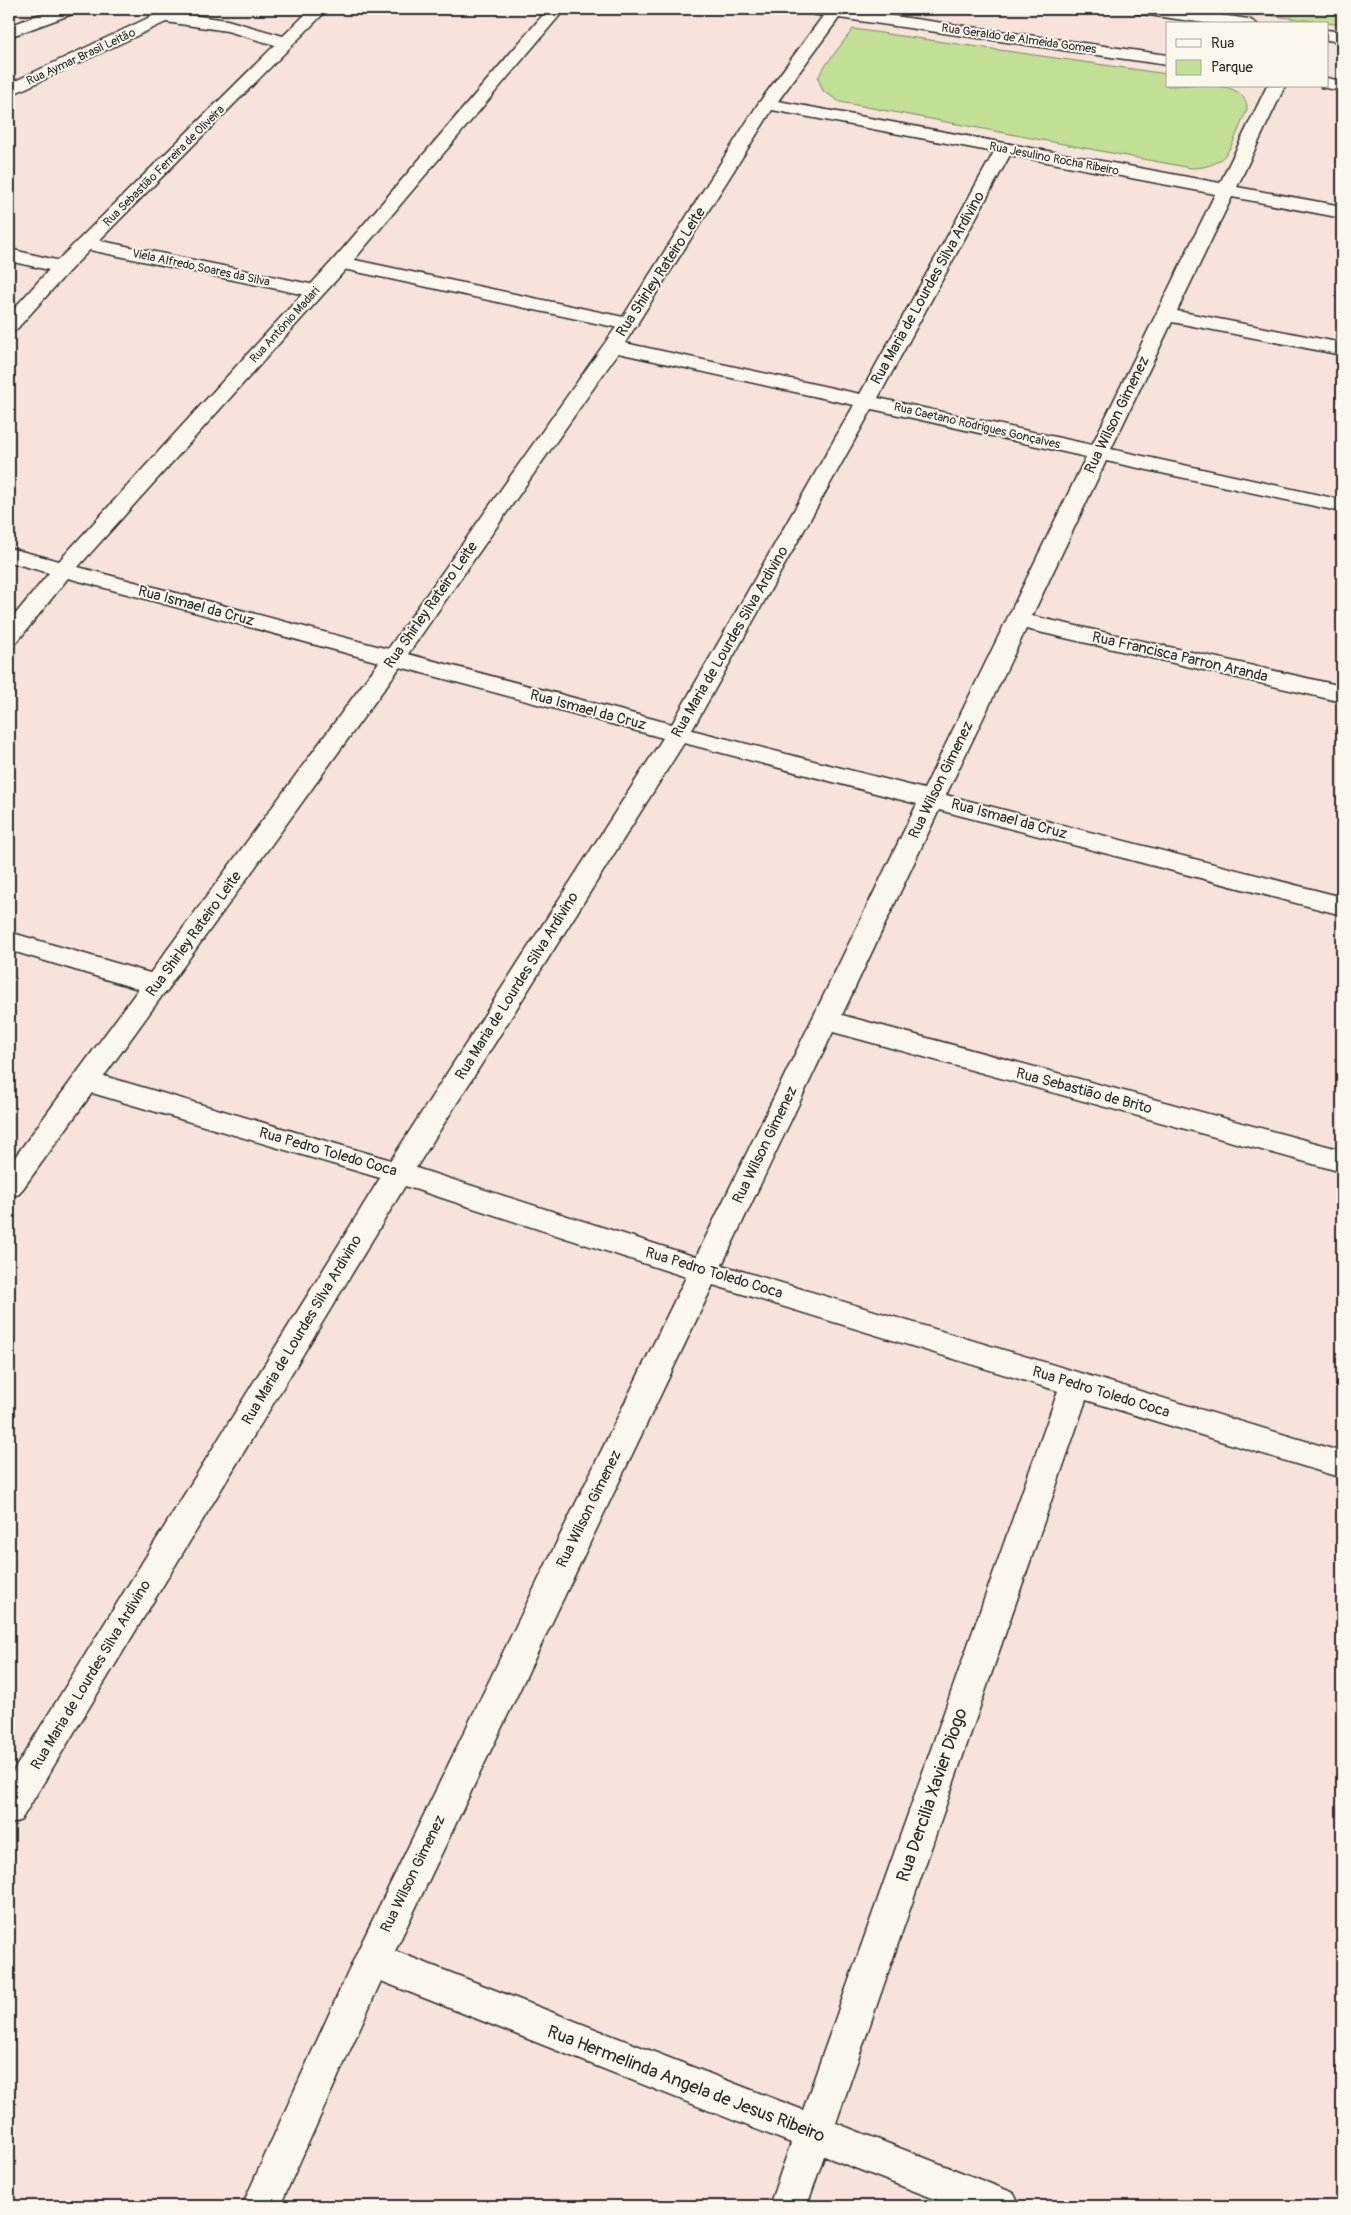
<svg xmlns="http://www.w3.org/2000/svg" width="1351" height="2215" font-family="Pangolin,sans-serif">
<style>
.green{fill:#c2df96;stroke:#768560}
.lines{fill:none;stroke-linecap:round;stroke-linejoin:round}
.service-casing{stroke:#2b2b2b;stroke-width:3}
.minor-casing{stroke:#2b2b2b;stroke-width:3}
.secondary-casing{stroke:#2b2b2b;stroke-width:3}
.service{fill:#fbf7ec;fill-rule:evenodd}
.minor{fill:#fbf7ec;fill-rule:evenodd}
.secondary{fill:#fbf7ec;fill-rule:evenodd}
.labels{text-anchor:middle;dominant-baseline:central;stroke-width:4;stroke-linejoin:round;paint-order:stroke}
.far-street-label{font-size:12px;fill:#2b2b2b;stroke:#fbf7ec}
.street-label{font-size:15px;fill:#2b2b2b;stroke:#fbf7ec}
.near-street-label{font-size:18px;fill:#2b2b2b;stroke:#fbf7ec}
</style>
<rect width="100%" height="100%" fill="#f7e3da"/>
<filter id="ink" filterUnits="userSpaceOnUse"><feTurbulence type="fractalNoise" baseFrequency=".02" numOctaves="2"/><feDisplacementMap in="SourceGraphic" scale="10" xChannelSelector="R" yChannelSelector="G"/><feConvolveMatrix kernelMatrix="1 2 1 2 8 2 1 2 1" color-interpolation-filters="sRGB"/></filter>
<g filter="url(#ink)">
<path class="green" d="M1222 9H1342V25Z
M853 29 1167 74V86C1188 86 1249 77 1247 110 1232 141 1231 168 1191 168L840 102 823 91 818 78 822 70Z"/>
<g class="lines">
<g class="service-casing">
<path id="service" d="M87 238 315 285 322 287 325 291 322 295 315 297 80 248 77 244 80 240Z
M9 249 69 263 72 267 69 271 62 273 9 261Z
M341 257 628 318 635 320 638 324 635 328 628 330 334 267 331 263 334 259Z
M9 932 167 978 171 985 167 992 158 995 9 950Z"/>
</g>
<g class="minor-casing">
<path id="minor" d="M167 9H188L184 14 227 20 283 36 311 9H328L69 271 16 330 9 332V314L55 263 275 45 227 31 166 22 9 96V84Z
M548 9H565L348 267 78 567 388 649 619 323 758 104 823 16 805 13 803 9H845L1167 55V65L839 18 778 101 1220 183 1267 86H1285L1237 187 1342 206V218L1232 197 1177 311 1342 343V355L1172 322 1111 449 1342 500V512L1106 461 1032 616 1342 686V702L1026 629 946 795 1342 897V915L939 810 842 1015 1342 1150V1172L833 1032 722 1265 1342 1452V1478L1086 1400 836 2123 1014 2193 1020 2206H953L824 2156 807 2206H769L791 2143 381 1981 280 2206H242L359 1948 686 1277 405 1186 21 1820 9 1825V1778L380 1178 92 1093 19 1194 9 1197V1165L379 662 68 578 17 642 9 644V622L49 573 9 562V548L59 561 334 259ZM772 110 994 152 860 394 625 343ZM1010 155 1215 194 1092 445 878 398ZM618 353 854 405 672 724 408 654ZM872 409 1086 457 924 789 692 730ZM400 667 663 738 391 1160 104 1076ZM684 743 917 804 696 1257 416 1168ZM713 1285 1058 1391 803 2110 395 1951Z
M1134 9H1177L1249 19 1257 24H1211L1142 14 1136 13Z
M1327 30 1342 32V42L1327 40Z
M1327 78 1342 81V91L1321 87 1327 86Z"/>
</g>
<g class="secondary-casing">
<path id="secondary" d="M54 9H77L75 13 9 37V26Z"/>
</g>
<use href="#service" class="service"/>
<use href="#minor" class="minor"/>
<use href="#secondary" class="secondary"/>
</g>
</g>
<g class="labels">
<g class="far-street-label">
<text transform="translate(1019 39) rotate(8)">Rua Geraldo de Almeida Gomes</text>
<text transform="translate(81 57) rotate(-25)">Rua Aymar Brasil Leitão</text>
<text transform="translate(1054 159) rotate(11)">Rua Jesulino Rocha Ribeiro</text>
<text transform="translate(164 166) rotate(-45)">Rua Sebastião Ferreira de Oliveira</text>
<text transform="translate(201 268) rotate(12)">Viela Alfredo Soares da Silva</text>
<text transform="translate(285 325) rotate(-48)">Rua Antônio Madari</text>
<text transform="translate(977 426) rotate(13)">Rua Caetano Rodrigues Gonçalves</text>
</g>
<g class="street-label">
<text transform="translate(661 272) rotate(-57)">Rua Shirley Rateiro Leite</text>
<text transform="translate(928 288) rotate(-61)">Rua Maria de Lourdes Silva Ardivino</text>
<text transform="translate(1117 415) rotate(-64)">Rua Wilson Gimenez</text>
<text transform="translate(431 605) rotate(-55)">Rua Shirley Rateiro Leite</text>
<text transform="translate(196 606) rotate(15)">Rua Ismael da Cruz</text>
<text transform="translate(730 642) rotate(-60)">Rua Maria de Lourdes Silva Ardivino</text>
<text transform="translate(1180 657) rotate(13)">Rua Francisca Parron Aranda</text>
<text transform="translate(588 710) rotate(15)">Rua Ismael da Cruz</text>
<text transform="translate(941 780) rotate(-64)">Rua Wilson Gimenez</text>
<text transform="translate(1009 819) rotate(15)">Rua Ismael da Cruz</text>
<text transform="translate(194 934) rotate(-54)">Rua Shirley Rateiro Leite</text>
<text transform="translate(517 986) rotate(-58)">Rua Maria de Lourdes Silva Ardivino</text>
<text transform="translate(1084 1091) rotate(15)">Rua Sebastião de Brito</text>
<text transform="translate(765 1145) rotate(-64)">Rua Wilson Gimenez</text>
<text transform="translate(328 1152) rotate(16)">Rua Pedro Toledo Coca</text>
<text transform="translate(714 1273) rotate(17)">Rua Pedro Toledo Coca</text>
<text transform="translate(302 1330) rotate(-59)">Rua Maria de Lourdes Silva Ardivino</text>
<text transform="translate(1101 1392) rotate(17)">Rua Pedro Toledo Coca</text>
<text transform="translate(589 1509) rotate(-64)">Rua Wilson Gimenez</text>
<text transform="translate(91 1675) rotate(-59)">Rua Maria de Lourdes Silva Ardivino</text>
<text transform="translate(413 1874) rotate(-64)">Rua Wilson Gimenez</text>
</g>
<g class="near-street-label">
<text transform="translate(932 1795) rotate(-71)">Rua Dercilia Xavier Diogo</text>
<text transform="translate(686 2084) rotate(21)">Rua Hermelinda Angela de Jesus Ribeiro</text>
</g>
</g>
<rect width="1351" height="2215" fill="none" stroke="#fbf7ec" stroke-width="30"/>
<rect x="15" y="15" width="1321" height="2185" fill="none" stroke="#2b2b2b" stroke-width="2" filter="url(#ink)"/>
<rect x="1166" y="22" width="162" height="65" fill="#fbf7ec" stroke="#a8a59f"/>
<rect x="1176" y="39" width="25" height="8" fill="#fbf7ec" stroke="#a8a59f"/>
<text x="1211" y="48" font-size="15" fill="#2b2b2b">Rua</text>
<rect x="1176" y="60" width="25" height="15" fill="#c2df96" stroke="#a8a59f"/>
<text x="1211" y="72" font-size="15" fill="#2b2b2b">Parque</text>
</svg>
